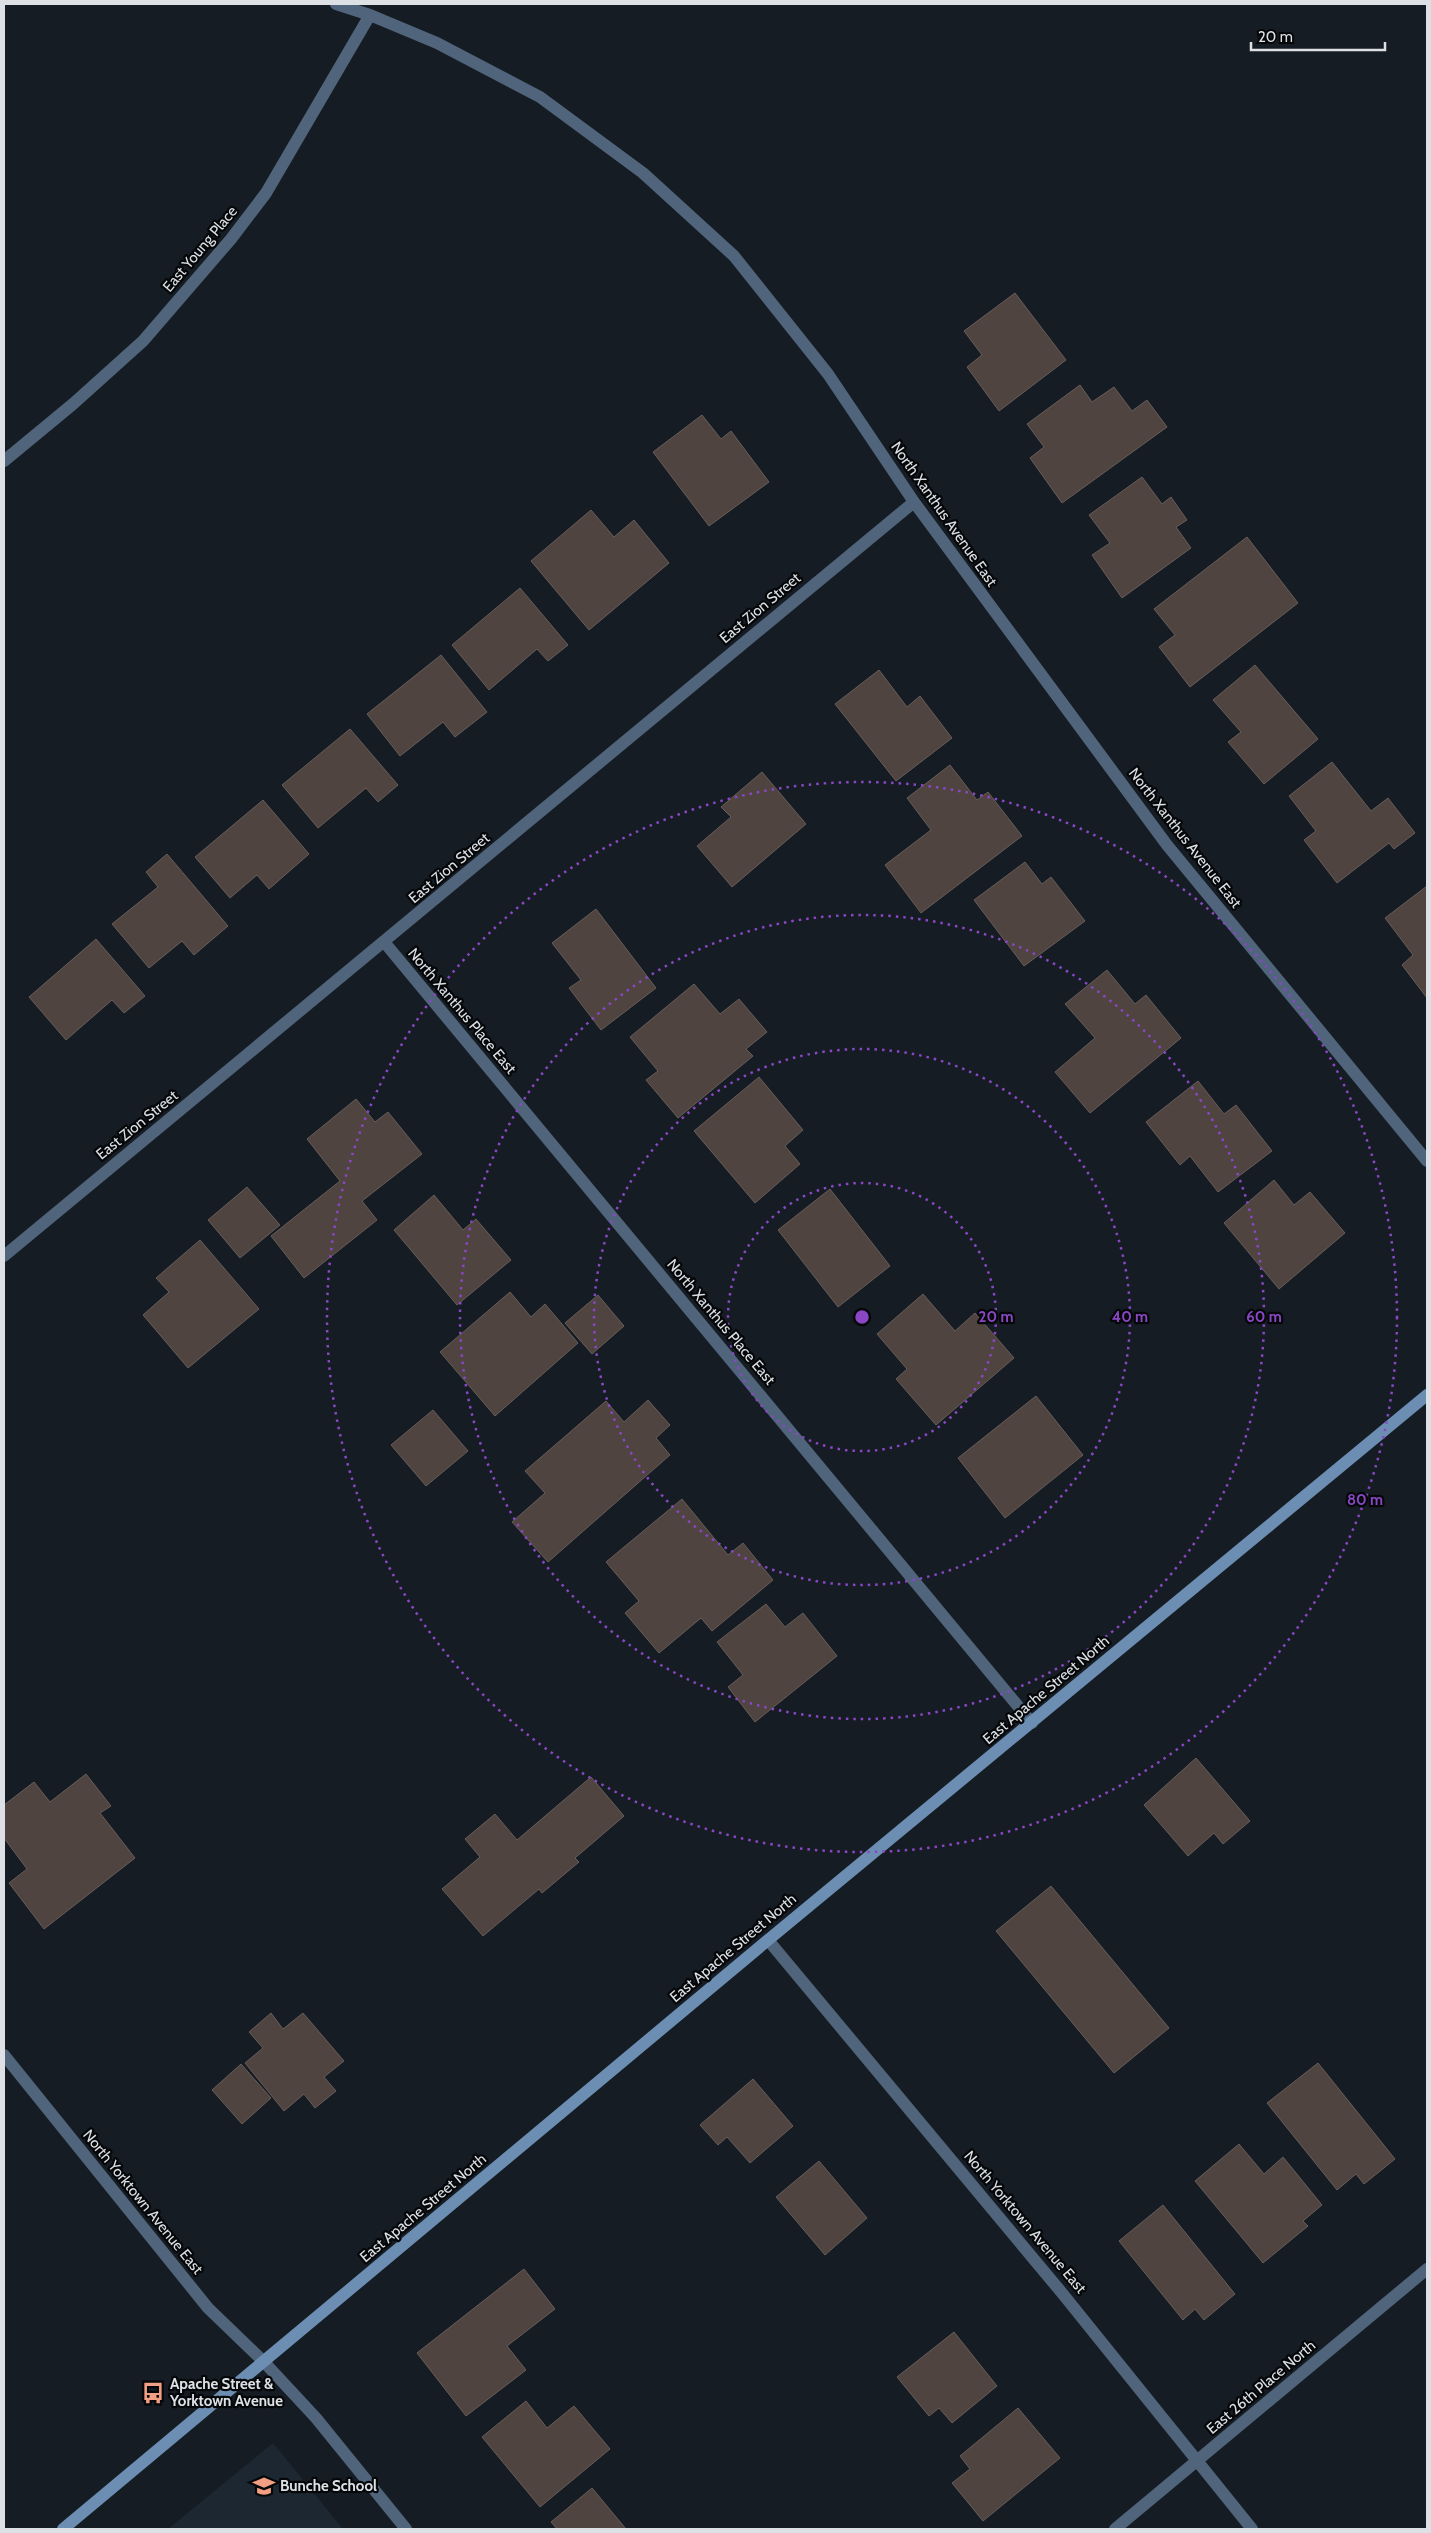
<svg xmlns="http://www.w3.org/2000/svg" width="1431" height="2533" font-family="Cabin,sans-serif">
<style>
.built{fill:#1d2732}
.building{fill:#4f4440;stroke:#685d59}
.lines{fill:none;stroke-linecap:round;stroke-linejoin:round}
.minor{stroke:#50657b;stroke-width:12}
.secondary{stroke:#6d8eb3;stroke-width:12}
.ring{fill:none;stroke:#8a47c5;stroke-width:2.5;stroke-dasharray:2.5 5}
.labels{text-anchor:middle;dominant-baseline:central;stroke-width:4.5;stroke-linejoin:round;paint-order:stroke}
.street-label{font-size:15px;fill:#dde1e6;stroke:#050709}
.poi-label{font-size:15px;font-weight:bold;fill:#dde1e6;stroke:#050709;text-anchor:start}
.centre{fill:#8a47c5;stroke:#050709;stroke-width:2.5}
.ring-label{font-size:15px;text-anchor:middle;font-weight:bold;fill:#8a47c5;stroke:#050709;stroke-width:4.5;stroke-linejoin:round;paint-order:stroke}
</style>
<rect width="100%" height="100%" fill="#161c23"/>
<path class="built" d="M273 2443 343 2529H168Z"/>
<path class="building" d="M1015 293 1066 360 999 411 967 367 982 355 964 331Z
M1080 385 1092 402 1114 387 1132 411 1147 400 1167 427 1062 503 1030 458 1044 447 1027 424Z
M702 415 721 439 731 431 769 482 709 526 653 452Z
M1142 477 1162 504 1171 497 1187 520 1176 527 1191 548 1122 598 1092 555 1110 543 1089 515Z
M591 510 614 537 634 520 669 563 589 630 531 561Z
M1247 537 1298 603 1190 687 1159 647 1175 635 1154 609Z
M520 588 568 645 548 661 537 649 489 690 452 645Z
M441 655 487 712 455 737 443 722 400 756 367 714Z
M1255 665 1318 739 1264 784 1228 742 1241 732 1213 700Z
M879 670 907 707 920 696 952 738 896 781 835 704Z
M350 729 398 785 378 802 366 788 318 828 282 785Z
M1332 762 1371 811 1388 798 1415 833 1394 849 1389 843 1337 883 1304 840 1316 831 1289 796Z
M950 765 977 800 988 792 1022 836 921 913 885 865 931 830 907 798Z
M762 772 806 824 732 887 697 846 731 817 721 807Z
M263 800 309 854 269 889 257 875 230 898 195 857Z
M167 854 228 926 194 955 182 941 149 968 112 924 158 887 146 872Z
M1025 862 1042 884 1051 877 1085 921 1024 966 974 900Z
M1427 886V998L1402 965 1413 955 1385 918Z
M596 909 656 988 601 1030 569 988 581 980 552 943Z
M96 939 145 996 124 1013 112 1000 66 1040 29 997Z
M1107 970 1135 1004 1146 995 1181 1038 1090 1113 1055 1072 1095 1038 1065 1004Z
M694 984 720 1014 739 999 767 1032 746 1049 753 1056 678 1118 646 1080 658 1071 630 1037Z
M759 1077 803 1130 785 1146 800 1164 755 1203 694 1131Z
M1198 1081 1224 1114 1236 1105 1272 1151 1218 1192 1190 1156 1180 1165 1146 1122Z
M356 1099 375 1122 388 1112 422 1154 362 1201 377 1220 304 1278 271 1236 340 1181 307 1139Z
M1274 1180 1294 1205 1310 1192 1345 1233 1279 1289 1224 1223Z
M247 1187 280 1225 240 1258 208 1220Z
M830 1189 890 1266 838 1307 778 1230Z
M434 1195 463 1230 476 1219 511 1260 457 1305 394 1230Z
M200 1240 259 1309 188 1368 143 1315 169 1292 156 1278Z
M510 1292 531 1317 545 1304 578 1343 495 1416 440 1352Z
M923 1294 955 1331 975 1313 1014 1358 936 1425 896 1379 907 1369 877 1334Z
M598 1295 624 1326 592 1354 565 1323Z
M1036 1396 1083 1455 1005 1518 958 1458Z
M648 1400 670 1425 656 1438 670 1455 548 1562 512 1522 545 1493 525 1471 606 1401 624 1422Z
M433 1410 468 1451 426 1486 391 1445Z
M682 1499 728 1555 743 1543 773 1580 712 1631 701 1618 659 1653 625 1613 639 1601 606 1562Z
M766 1604 785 1627 803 1613 837 1656 755 1722 728 1687 743 1675 717 1642Z
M1196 1758 1250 1821 1223 1844 1214 1833 1188 1856 1144 1805Z
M86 1774 111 1806 100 1813 135 1858 44 1929 9 1883 27 1869 4 1838V1805L34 1782 50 1802Z
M591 1777 624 1816 575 1858 579 1862 542 1893 539 1889 483 1936 442 1889 480 1857 465 1839 495 1814 517 1840Z
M1051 1886 1169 2028 1114 2073 996 1931Z
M271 2013 283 2029 303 2013 344 2061 324 2077 336 2091 315 2108 304 2094 284 2111 245 2063 263 2048 249 2032Z
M1318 2063 1395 2159 1364 2184 1356 2174 1337 2190 1267 2103Z
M241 2064 271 2098 242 2124 212 2090Z
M753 2079 793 2126 750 2163 727 2137 718 2145 700 2125Z
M1239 2144 1264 2174 1283 2157 1322 2205 1303 2221 1308 2226 1263 2263 1195 2181Z
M819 2161 867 2218 825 2255 776 2197Z
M1163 2205 1235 2294 1204 2320 1195 2309 1183 2320 1119 2241Z
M524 2269 555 2309 507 2346 526 2370 466 2416 417 2353Z
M954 2332 997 2386 952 2423 939 2408 929 2416 897 2377Z
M526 2401 547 2428 574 2406 610 2449 540 2507 482 2437Z
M1018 2408 1060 2458 983 2521 952 2483 970 2469 960 2456Z
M592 2488 626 2529H557L551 2522Z"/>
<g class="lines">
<path class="minor" d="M336 4 370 15 437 43 540 97 643 173 734 256 828 374 914 502 1167 845 1427 1161
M4 461 73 404 143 341 231 239 266 193 370 15
M385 943 1032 1723
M4 1256 914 502
M768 1940 1062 2293 1252 2529
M4 2055 208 2308 264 2362 316 2418 406 2529
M1115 2529 1427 2269"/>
<path class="secondary" d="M63 2529 768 1940 1427 1395"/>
</g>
<g class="ring">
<circle cx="862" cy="1317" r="134"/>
<circle cx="862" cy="1317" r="268"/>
<circle cx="862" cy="1317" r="402"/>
<circle cx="862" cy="1317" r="535"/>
</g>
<defs>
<g id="bus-bare" transform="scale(1.725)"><path d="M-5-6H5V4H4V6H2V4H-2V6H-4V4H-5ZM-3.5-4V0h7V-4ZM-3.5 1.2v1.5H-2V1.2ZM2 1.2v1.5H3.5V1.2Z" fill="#f39f83" stroke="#050709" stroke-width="2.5" paint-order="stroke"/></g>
<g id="school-bare" transform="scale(1.725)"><path d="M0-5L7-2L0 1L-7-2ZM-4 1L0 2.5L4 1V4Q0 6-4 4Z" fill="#f39f83" stroke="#050709" stroke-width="2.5" paint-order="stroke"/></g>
</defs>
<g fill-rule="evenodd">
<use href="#bus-bare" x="153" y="2393"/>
<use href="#school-bare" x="264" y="2486"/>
</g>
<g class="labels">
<g class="street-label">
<text transform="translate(200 249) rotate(-50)">East Young Place</text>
<text transform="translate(944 514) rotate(55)">North Xanthus Avenue East</text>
<text transform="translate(760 608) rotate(-40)">East Zion Street</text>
<text transform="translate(1185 838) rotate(52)">North Xanthus Avenue East</text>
<text transform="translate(449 868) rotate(-40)">East Zion Street</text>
<text transform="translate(462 1011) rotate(50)">North Xanthus Place East</text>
<text transform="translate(137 1125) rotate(-39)">East Zion Street</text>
<text transform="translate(721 1322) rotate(50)">North Xanthus Place East</text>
<text transform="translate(1046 1690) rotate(-40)">East Apache Street North</text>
<text transform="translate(733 1948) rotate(-40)">East Apache Street North</text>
<text transform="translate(143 2202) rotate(51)">North Yorktown Avenue East</text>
<text transform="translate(423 2208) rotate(-40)">East Apache Street North</text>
<text transform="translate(1025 2222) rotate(50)">North Yorktown Avenue East</text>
<text transform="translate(1261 2387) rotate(-40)">East 26th Place North</text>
</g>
<g class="poi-label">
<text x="170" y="2384">Apache Street &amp;<tspan x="170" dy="17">Yorktown Avenue</tspan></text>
<text x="280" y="2486">Bunche School</text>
</g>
</g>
<circle cx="862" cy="1317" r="8" class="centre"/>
<g class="ring-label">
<text x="996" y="1322">20 m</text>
<text x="1130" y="1322">40 m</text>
<text x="1264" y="1322">60 m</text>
<text x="1365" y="1505">80 m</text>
</g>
<rect width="1431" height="2533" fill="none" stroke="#dde1e6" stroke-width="10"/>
<path d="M1251 42v8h134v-8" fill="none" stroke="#dde1e6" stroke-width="2.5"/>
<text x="1258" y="42" font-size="15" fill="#dde1e6" stroke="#050709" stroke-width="4" paint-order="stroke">20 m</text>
</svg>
